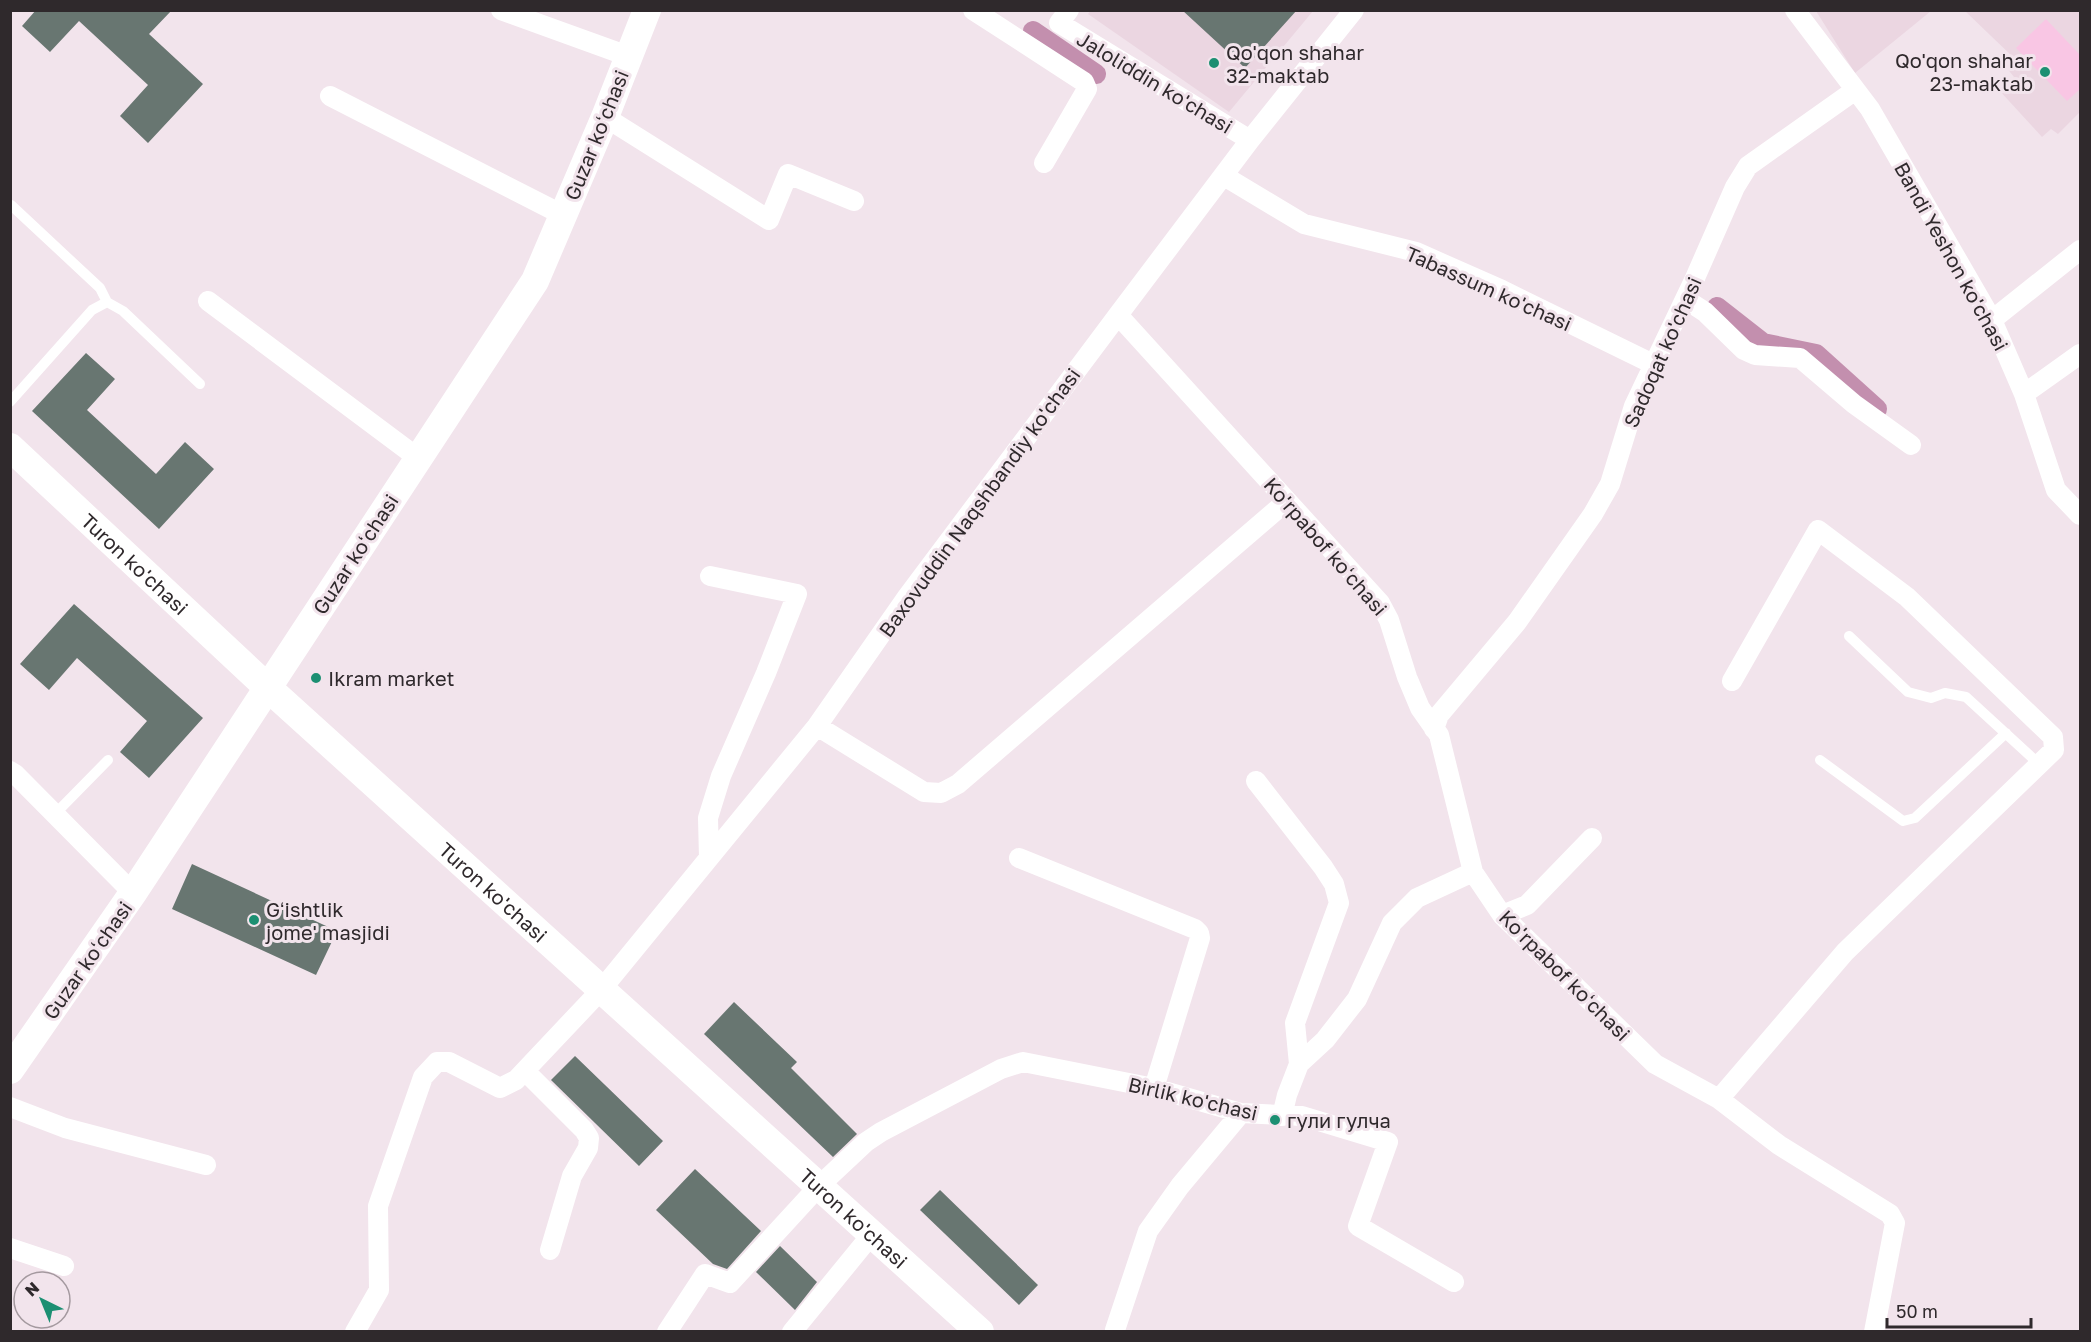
<svg xmlns="http://www.w3.org/2000/svg" width="2091" height="1342" font-family="'Golos Text',sans-serif">
<style>
.built{fill:#ebd6e1}
.green{fill:#f9c6e4}
.lines{fill:none;stroke-linecap:round;stroke-linejoin:round}
.canal{stroke:#c38fae;stroke-width:20}
.building{fill:#687671}
.service{stroke:#fff;stroke-width:10}
.minor{stroke:#fff;stroke-width:20}
.secondary{stroke:#fff;stroke-width:28}
.poi-dot{fill:#1c8f72;stroke:#f2e4ec;stroke-width:2}
.labels{text-anchor:middle;dominant-baseline:central;stroke-width:6;stroke-linejoin:round;paint-order:stroke}
.poi-label{font-size:20px;fill:#2f292c;stroke:#f2e4ec;text-anchor:start}
.street-label{font-size:20px;fill:#2f292c;stroke:#f2e4ec}
</style>
<rect width="100%" height="100%" fill="#f2e4ec"/>
<path class="built" d="M1091 10 1313 11 1229 112 1088 14Z
M1816 11H1931L1855 73Z
M1965 11H2080V112L2058 134 2051 129 2042 137 1998 89 2014 77 2006 67 2015 59Z"/>
<path class="green" d="M2046 19 2080 55V89L2067 101 2016 48Z"/>
<g class="lines">
<path class="canal" d="M1033 31 1096 74
M1717 307 1763 343 1816 354 1877 409"/>
</g>
<path class="building" d="M36 10H172L149 34 203 84 148 143 120 116 148 85 79 21 50 52 22 26Z
M1182 10H1297L1245 68Z
M86 353 115 379 87 410 156 474 185 442 214 469 159 529 32 411Z
M74 604 203 718 149 778 120 752 147 721 77 658 49 690 20 664Z
M192 864 337 931 316 975 172 909Z
M734 1002 797 1062 791 1068 857 1134 833 1157 704 1034Z
M575 1056 663 1141 639 1166 551 1080Z
M695 1169 761 1231 727 1269 713 1264 656 1210Z
M940 1190 1038 1285 1019 1305 920 1210Z
M780 1246 817 1282 795 1310 756 1272Z"/>
<g class="lines">
<path class="service" d="M11 205 100 288 107 302
M10 402 92 310 107 302 123 311 200 384
M1849 636 1908 692 1931 698 1945 693 1966 697 2039 764
M1820 760 1903 821 1915 818 2006 733
M55 814 108 760"/>
<path class="minor" d="M501 10 628 56
M973 10 1084 82 1087 89 1044 163
M1069 10 1059 23 1250 140
M1795 10 1870 109 1992 320 2024 394 2056 490 2080 515
M330 96 563 215
M605 117 769 220 788 174 854 201
M1224 176 1304 224 1416 252 1502 290 1655 365
M1685 299 1705 312 1744 350 1755 355 1800 358 1854 404 1911 445
M208 301 418 458
M1118 315 1380 603 1389 620 1407 677 1420 708 1439 735 1473 872 1502 915 1655 1064 1719 1099 1779 1145 1890 1214 1895 1223 1874 1332
M1992 320 2080 250
M2024 394 2080 354
M817 726 924 792 941 793 958 784 1287 501
M1434 729 1439 715 1517 622 1593 514 1610 484 1634 406 1695 278 1735 187 1748 166 1854 91
M10 771 15 774 133 893
M1256 781 1323 867 1334 884 1339 903 1295 1023 1299 1064
M709 858 708 818 721 776 766 673 797 594 710 576
M1019 858 1195 929 1199 933 1200 938 1154 1088
M1502 915 1527 905 1592 838
M525 1071 584 1130 589 1138 588 1148 572 1176 550 1250
M1719 1099 1845 952 2054 750 2053 737 1907 597 1818 530 1732 681
M10 1107 65 1128 206 1165
M1282 1116 1287 1095 1299 1064 1325 1040 1357 999 1392 923 1417 898 1473 872
M10 1248 64 1266
M1115 1330 1148 1231 1180 1186 1241 1113
M355 1332 379 1290 378 1206 423 1077 437 1062H449L500 1088 516 1080 601 990 817 726 907 597 1118 315 1250 140 1354 10
M667 1332 705 1274 730 1283 819 1186 866 1142 881 1132 1001 1069 1023 1062 1154 1088 1241 1113 1302 1116 1388 1142 1358 1226 1454 1282
M792 1332 872 1234"/>
<g class="secondary">
<path id="s1" d="M10 447 267 687 980 1332"/>
<path d="M10 1070 133 893 535 281 605 117 647 10"/>
</g>
</g>
<g class="poi-dot">
<circle cx="1214" cy="63" r="6"/>
<circle cx="2045" cy="72" r="6"/>
<circle cx="316" cy="678" r="6"/>
<circle cx="254" cy="920" r="6"/>
<circle cx="1275" cy="1120" r="6"/>
</g>
<g class="labels">
<g class="poi-label">
<text x="1226" y="52">Qo'qon shahar<tspan x="1226" dy="23">32-maktab</tspan></text>
<text x="2033" y="60" text-anchor="end">Qo'qon shahar<tspan x="2033" dy="23">23-maktab</tspan></text>
<text x="328" y="678">Ikram market</text>
<text x="266" y="909">Gʻishtlik<tspan x="266" dy="23">jome' masjidi</tspan></text>
<text x="1287" y="1120">гули гулча</text>
</g>
<g class="street-label">
<text transform="translate(1155 82) rotate(31)">Jaloliddin ko'chasi</text>
<text transform="translate(596 135) rotate(-68)">Guzar koʻchasi</text>
<text transform="translate(1952 256) rotate(61)">Bandi Yeshon ko'chasi</text>
<text transform="translate(1489 288) rotate(24)">Tabassum ko'chasi</text>
<text transform="translate(1662 352) rotate(-66)">Sadoqat ko'chasi</text>
<text transform="translate(979 502) rotate(-54)">Baxovuddin Naqshbandiy ko'chasi</text>
<text transform="translate(1326 546) rotate(49)">Ko'rpabof koʻchasi</text>
<text transform="translate(355 554) rotate(-57)">Guzar koʻchasi</text>
<text stroke="none"><textPath href="#s1" startOffset="171">Turon ko'chasi</textPath></text>
<text stroke="none"><textPath href="#s1" startOffset="657">Turon ko'chasi</textPath></text>
<text transform="translate(87 960) rotate(-55)">Guzar koʻchasi</text>
<text transform="translate(1565 975) rotate(45)">Ko'rpabof koʻchasi</text>
<text transform="translate(1193 1098) rotate(13)">Birlik ko'chasi</text>
<text stroke="none"><textPath href="#s1" startOffset="1143">Turon ko'chasi</textPath></text>
</g>
</g>
<rect width="2091" height="1342" fill="none" stroke="#2f292c" stroke-width="24"/>
<g transform="translate(42 1300) rotate(317)"><circle r="28" fill="#f2e4ec" stroke="#a4999f" stroke-width="1.5"/>
<path d="M0-4.5L10 22L0 15L-10 22Z" fill="#1c8f72"/>
<text y="-9" font-size="16" font-weight="bold" text-anchor="middle" fill="#2f292c">N</text>
</g>
<path d="M1887 1318v9h144v-9" fill="none" stroke="#2f292c" stroke-width="3"/>
<text x="1896" y="1318" font-size="18" fill="#2f292c" stroke="#f2e4ec" stroke-width="4.5" paint-order="stroke">50 m</text>
</svg>
